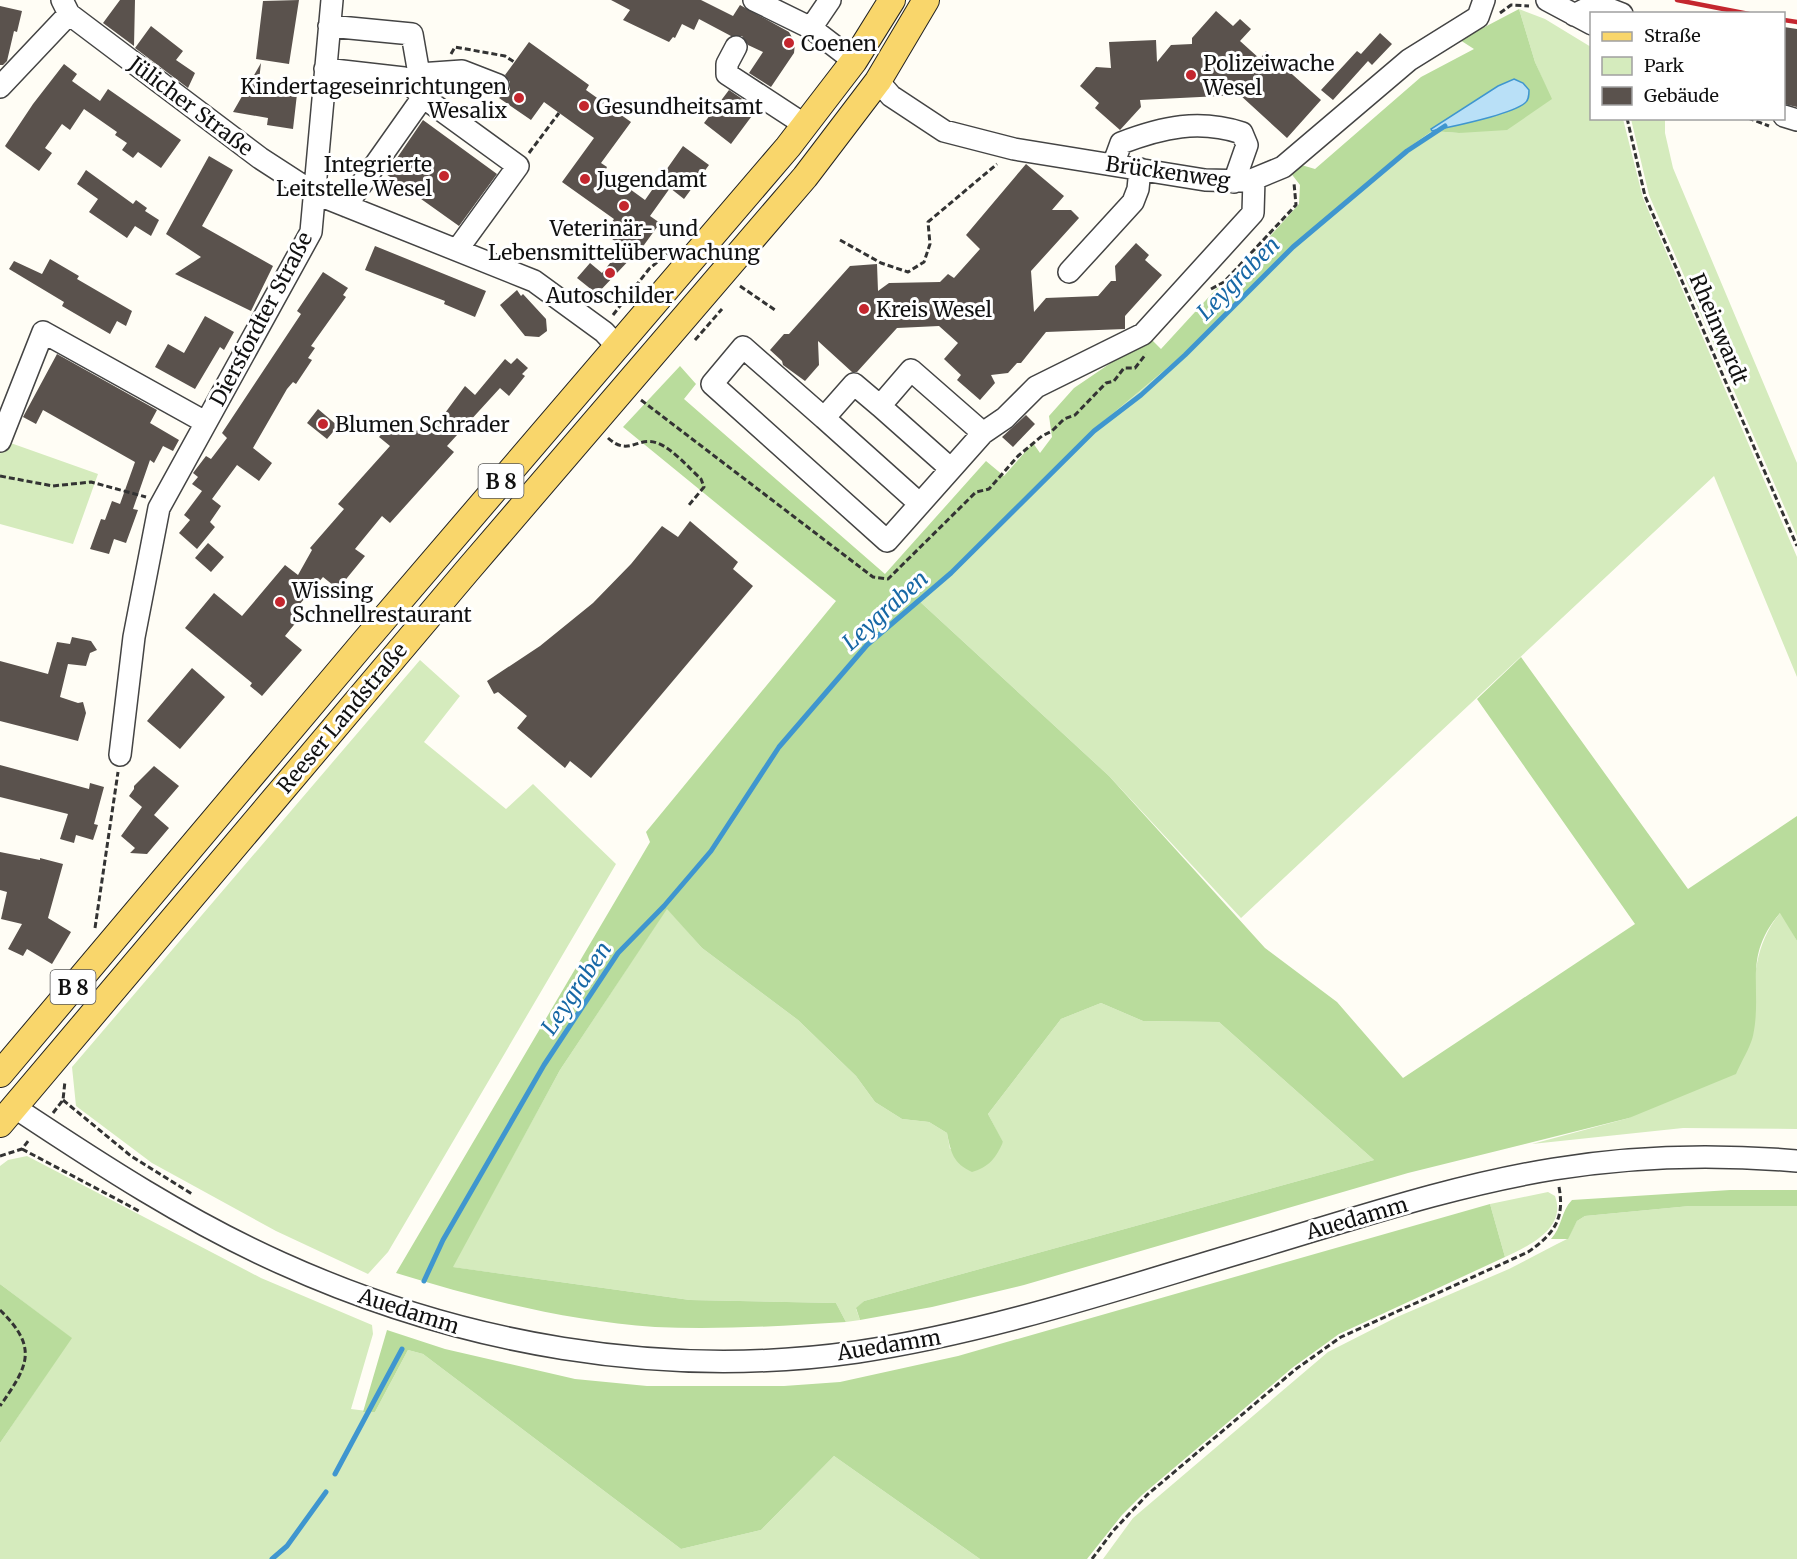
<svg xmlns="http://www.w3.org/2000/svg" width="1797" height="1559" font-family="Merriweather,serif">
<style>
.green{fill:#d5ebbd}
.forest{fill:#b9dc9c}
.water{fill:#b9e0f7;stroke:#3f96cf;stroke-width:1.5}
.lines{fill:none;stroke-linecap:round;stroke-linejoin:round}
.stream{stroke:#3f96cf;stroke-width:5}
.building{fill:#5a524d}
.minor-casing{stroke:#444;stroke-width:24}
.major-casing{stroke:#222;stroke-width:28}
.path{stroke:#333;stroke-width:3;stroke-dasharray:6 3;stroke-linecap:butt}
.minor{stroke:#fff;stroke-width:21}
.major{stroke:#f9d66b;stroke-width:26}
.rail{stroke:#c4262e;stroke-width:4.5}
.poi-dot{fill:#c4262e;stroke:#fff;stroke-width:2}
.labels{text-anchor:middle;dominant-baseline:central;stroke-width:6;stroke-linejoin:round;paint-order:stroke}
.shield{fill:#fff;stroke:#585858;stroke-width:1.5}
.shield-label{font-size:20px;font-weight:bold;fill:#111}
.poi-label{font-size:21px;fill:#111;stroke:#fff;text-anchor:start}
.street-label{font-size:21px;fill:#111;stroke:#fff}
.water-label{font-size:22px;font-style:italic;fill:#1768a6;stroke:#fff}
</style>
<rect width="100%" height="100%" fill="#fffdf5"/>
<path class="green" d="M1519 9 1545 19 1591 47 1592 118 1623 119 1643 198 1797 557V677L1714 476 1241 918 1109 776 917 599 947 574 1092 431 1185 353 1288 250 1405 150 1432 131 1459 133 1551 99 1535 62Z
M1631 119H1665V133L1673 168 1797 463V536L1649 195Z
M5 441 98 474 73 544 0 524V454Z
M420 660 460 696 424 742 506 809 533 784 616 864 388 1252 368 1274 276 1231 152 1163 76 1106 72 1067Z
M667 908 702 948 798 1020 856 1076 875 1102 902 1119 929 1122 947 1133 950 1149 1003 1143 988 1114 1061 1019 1101 1003 1143 1021 1219 1022 1374 1160 864 1301 856 1309 860 1320 846 1322 836 1303 690 1300 452 1267 560 1070Z
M1781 912 1797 941V1129L1683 1128 1532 1144 1629 1118 1753 1036C1754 992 1750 948 1781 912Z
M27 1156 261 1278 372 1325 373 1334 351 1409 375 1412 408 1350 423 1354 681 1549 761 1530 834 1456 980 1559H0V1443L71 1338 0 1284V1166L8 1160Z
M1548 1192 1555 1196C1567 1229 1528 1246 1505 1257L1490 1204Z
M1690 1206H1797V1559H1103L1133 1518 1328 1352 1397 1317 1509 1269 1557 1244 1567 1239 1577 1221 1585 1216Z"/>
<path class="forest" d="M1519 9 1535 62 1552 99 1507 130 1459 133 1432 131 1405 150 1288 250 1185 353 1092 431 947 574 917 599 1109 776 1265 948 1337 1002 1403 1078 1635 924 1477 699 1521 657 1688 889 1797 816V941L1780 913C1742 957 1763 988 1753 1036 1750 1048 1741 1062 1736 1074L1629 1118 1408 1173 1024 1285 932 1307 860 1320 856 1308 864 1301 1374 1160 1219 1022 1143 1021 1101 1003 1061 1019 988 1114 1003 1142C996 1158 989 1167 972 1172 953 1163 951 1153 947 1133L929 1122 902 1119 875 1102 856 1076 798 1020 702 948 667 909 560 1070 453 1267 690 1300 836 1303 846 1322C782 1326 718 1330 655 1327 566 1321 481 1299 396 1273L650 842 646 832 836 601 623 427 680 366 696 384 684 399 885 574 986 461 1004 476 1033 443 1040 453 1052 437 1049 416 1074 388 1149 337 1161 349 1217 288 1226 285 1299 204 1300 185 1290 172 1298 164 1315 169 1421 77 1474 49 1460 40Z
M1730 1190H1797V1206H1690L1585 1216 1577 1221 1568 1239H1551C1562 1227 1561 1211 1572 1200Z
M1490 1204 1505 1257 1339 1334 1292 1368 1142 1495 1122 1515 1087 1559H980L834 1456 761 1530 681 1549 423 1354 408 1350 375 1412H363L387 1330 445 1349 575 1379 647 1386H784L840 1382 958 1356Z
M0 1284 72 1338 0 1443Z"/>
<path class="water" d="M1514 79 1523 83 1529 90C1529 95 1529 100 1525 103 1510 115 1453 126 1432 131L1431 129 1498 86Z"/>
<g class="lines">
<path class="stream" d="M424 1281 443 1240 544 1065 618 953 664 906 711 851 779 747 867 645 951 573 1094 431 1141 395 1185 355 1293 247 1407 151 1445 126
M335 1474 402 1349
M272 1559 287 1546 326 1492"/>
</g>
<path class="building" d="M120 0H135L134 46 103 23Z
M299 0 289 64 256 59 263 1Z
M611 0H701L733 16 740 5 789 32 795 43 794 53 771 87 749 73 763 52 748 45 742 36H731L699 19 694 30 682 24 675 38 673 37 669 42 623 20 630 10Z
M0 6 22 11 17 32 14 31 7 61 3 65H0Z
M1216 11 1233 26 1240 19 1251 29 1240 41 1260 59 1266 51 1321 100 1287 138 1240 95 1140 100 1141 107 1120 130 1095 108 1099 103 1080 86 1096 67 1111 68 1109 42 1156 40 1157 62 1171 45 1192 44V38Z
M151 26 183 51 176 60 195 73 188 88 135 48Z
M1784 27 1797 29V107L1784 104Z
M1380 33 1392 44 1372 65 1368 61 1333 100 1321 90 1357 51 1361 54Z
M529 42 589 85 586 90 631 122 601 163 607 167 605 171 645 200 683 146 709 165 684 199 670 188 650 216 660 223 636 256 634 255 597 294 577 278 590 263 602 273 623 247 604 233 614 219 562 182 594 138 544 102 531 120 499 98 510 90V82L505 75Z
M261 63 258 89 297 94 293 129 267 125 268 118 233 112Z
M64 64 77 74 72 81 100 101 108 89 181 140 161 168 138 152 133 158 122 150 127 143 115 135 117 132 84 109 70 130 62 124 45 148 52 153 39 171 7 148 5 146 33 104Z
M729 90 757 109 731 144 704 123Z
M423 120 497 174 459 226 386 174Z
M209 156 233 170 202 226 273 266 251 311 175 274 201 257 166 234Z
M1026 164 1064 196 1052 210H1071L1079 218 1031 271 1034 312 1046 298 1098 296 1111 281H1116L1115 266 1136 243 1149 255 1145 260 1162 275 1125 316V329L1046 332 1021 363H1017L1008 373 991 375 995 383 980 400 957 380 961 375 944 359 958 343 939 326 897 328 857 372H852L818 341 819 365 805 381 783 365 782 361 770 350 784 334H789L850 266 877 264 878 291 889 283 940 282 948 274 954 278 980 249 966 235Z
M86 170 133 204 136 200 147 208 145 211 159 220 151 236 135 226 127 238 89 212 98 199 77 184Z
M375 246 486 291 475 317 444 304 445 301 365 270Z
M50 259 79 276 77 279 132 311 126 326 117 321 110 334 62 306 64 302 9 269 14 261 42 274Z
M323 272 348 288 343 295 346 297 311 346 315 348 308 358 312 360 296 384 293 382 287 389 253 448 272 463 259 481 237 465 212 499 221 506 210 522 215 527 197 549 179 533 190 520 184 515 202 491 192 484 198 477 193 473 206 456 211 459 227 438 222 433 301 314 297 311Z
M517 290 521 296 523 294 546 319 547 331 539 337 525 336 500 305Z
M205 316 234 332 224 350 220 347 195 389 155 367 168 344 184 353Z
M57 354 157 410 150 423 179 440 173 451 163 446 154 463 150 460 133 509 138 510 126 543 114 539 109 554 90 549 101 519 105 520 112 501 120 504 135 462 43 410 36 424 23 417Z
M517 358 528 368 522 374 525 376 509 396 500 388 447 446 454 452 390 523 382 516 355 549 365 556 338 589 323 577 299 605 306 610 285 636 302 650 262 696 250 686 252 683 185 628 214 593 242 616 285 565 298 575 312 550 310 548 344 509 338 504 390 446 379 437 393 421 400 427 405 421 417 431 423 425 431 432 465 386 475 395 505 359 511 364Z
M318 409 338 426 327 439 307 423Z
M1026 415 1035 424 1013 447 1002 437Z
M690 521 738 562 733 569 753 586 591 778 570 761 565 768 517 728 527 716 498 692 494 694 487 681 540 646 593 603 631 564 662 526 678 537Z
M208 543 224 557 211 572 195 558Z
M72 637 91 641 97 650 90 653 86 666 68 664 60 697 78 703 83 702 86 713 78 741 0 721V661L48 674 57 642 70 644Z
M192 668 225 697 180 749 147 721Z
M0 765 89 789 90 783 104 787 94 824 98 825 93 840 76 835 74 843 60 839 68 814 0 797Z
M154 766 179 786 154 815 169 828 147 854 130 853 135 848 121 836 142 807 129 796 134 789V786Z
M0 852 40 860V858L63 864 48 918 71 932 52 964 27 949 23 956 8 949 22 924 1 919 7 892 0 890Z"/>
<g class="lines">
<g class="minor-casing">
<path id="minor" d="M62 0 69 14 260 158 314 193 534 281 604 332 617 346
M754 0 811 28 854 61
M1547 0 1592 24
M1574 15 1596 4 1622 14
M329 26 412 34 423 97 346 206
M811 28 830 0
M736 47 727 64V74L805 125
M325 69 404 78 423 97 518 166 457 250
M419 74 462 71 498 85
M878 81 891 96 944 131 1014 149 1205 180 1249 181 1283 167 1409 60 1478 17 1484 0
M0 87 69 14
M1784 116 1797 120
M1113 165 1121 143C1163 127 1199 119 1242 133L1247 145 1234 182
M1069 272 1133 202 1138 189 1140 169
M880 406 854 384 824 418 920 504
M824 418 743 347 712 384 887 541 983 433
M0 441 43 332 205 422
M951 469 880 406 911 370 983 433 1005 418 1036 387 1143 334 1253 213 1254 179
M120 755 134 637 159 508 311 232 332 0
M14 1107C100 1164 187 1221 281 1263 460 1344 661 1380 857 1352 990 1332 1118 1289 1246 1251 1348 1221 1449 1186 1554 1169 1633 1156 1717 1154 1797 1161"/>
</g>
<g class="major-casing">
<path id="major" d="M0 1074 365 641 788 147 854 61 892 0
M0 1124 467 571 805 177 878 81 926 0"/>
</g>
<path class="path" d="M1500 13 1511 5 1529 6
M451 54 455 47 505 56 514 62
M1627 118 1645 196 1797 546
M1748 118 1769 126
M529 153 559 113
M840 240 881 263 908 272 924 262 930 244 928 222 997 164
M740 286 775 310
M1211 289 1224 282 1296 205 1294 183
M613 315 649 269 668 253
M695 340 722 309
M641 400 873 577 888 579 976 492 989 489 1018 456 1042 436 1052 431 1064 419 1075 415 1106 383 1114 381 1124 368H1135L1146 354
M608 438C629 457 637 436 657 443 672 448 689 468 701 479L704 487 689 505
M0 476 53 486 91 482 146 497
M95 928 118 772
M63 1100 131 1156 192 1194
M53 1113 63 1100 65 1081
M22 1149 139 1211
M0 1156 22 1149 29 1140
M0 1310C39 1348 28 1366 0 1406
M1092 1559 1113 1531 1147 1495 1296 1369 1341 1337 1528 1252C1554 1234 1565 1219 1559 1187"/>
<use href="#minor" class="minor"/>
<use href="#major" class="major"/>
<path class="rail" d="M1677 0 1749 14
M1784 20 1797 22"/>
</g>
<g class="poi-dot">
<circle cx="789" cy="43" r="6"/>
<circle cx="1191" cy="75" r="6"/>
<circle cx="519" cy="98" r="6"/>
<circle cx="584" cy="106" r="6"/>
<circle cx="444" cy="176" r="6"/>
<circle cx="585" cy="179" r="6"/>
<circle cx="624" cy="206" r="6"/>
<circle cx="610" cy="273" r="6"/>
<circle cx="864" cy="309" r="6"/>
<circle cx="323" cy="424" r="6"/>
<circle cx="280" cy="602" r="6"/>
</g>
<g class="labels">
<g class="shield">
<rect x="478.5" y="464" width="45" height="34" rx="4.5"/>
<rect x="50.5" y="970" width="45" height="34" rx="4.5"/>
</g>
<g class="shield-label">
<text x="501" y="481">B 8</text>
<text x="73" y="987">B 8</text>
</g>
<g class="poi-label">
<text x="801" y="43">Coenen</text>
<text x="1203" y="63">Polizeiwache<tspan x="1203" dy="24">Wesel</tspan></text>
<text x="507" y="86" text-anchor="end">Kindertageseinrichtungen<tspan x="507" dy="24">Wesalix</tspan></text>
<text x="596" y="106">Gesundheitsamt</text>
<text x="432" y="164" text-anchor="end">Integrierte<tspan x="432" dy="24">Leitstelle Wesel</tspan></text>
<text x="597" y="179">Jugendamt</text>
<text x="624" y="228" text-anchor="middle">Veterinär- und<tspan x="624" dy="24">Lebensmittelüberwachung</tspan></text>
<text x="610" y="295" text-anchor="middle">Autoschilder</text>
<text x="876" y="309">Kreis Wesel</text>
<text x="335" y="424">Blumen Schrader</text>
<text x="292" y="590">Wissing<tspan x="292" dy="24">Schnellrestaurant</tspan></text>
</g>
<g class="street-label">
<text transform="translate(191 106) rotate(37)">Jülicher Straße</text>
<text transform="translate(1168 172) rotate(8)">Brückenweg</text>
<text transform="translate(261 319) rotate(-62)">Diersfordter Straße</text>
<text transform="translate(1719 329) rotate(67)">Rheinwardt</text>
<text transform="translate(342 718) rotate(-50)">Reeser Landstraße</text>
<text transform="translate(1357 1218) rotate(-16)">Auedamm</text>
<text transform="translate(409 1311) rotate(18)">Auedamm</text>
<text transform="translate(889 1345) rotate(-9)">Auedamm</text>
</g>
<g class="water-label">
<text transform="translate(1238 278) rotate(-45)">Leygraben</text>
<text transform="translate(885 610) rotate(-42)">Leygraben</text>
<text transform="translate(576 988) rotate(-56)">Leygraben</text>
</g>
</g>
<rect x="1590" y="12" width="195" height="108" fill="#ffffff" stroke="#a0a0a0" stroke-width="1.5"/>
<rect x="1602" y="32" width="30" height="9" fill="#f9d66b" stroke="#a0a0a0" stroke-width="1.5"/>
<text x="1644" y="42" font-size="18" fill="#111111">Straße</text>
<rect x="1602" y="57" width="30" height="18" fill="#d5ebbd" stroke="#a0a0a0" stroke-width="1.5"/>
<text x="1644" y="72" font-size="18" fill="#111111">Park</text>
<rect x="1602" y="87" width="30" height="18" fill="#5a524d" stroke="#a0a0a0" stroke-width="1.5"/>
<text x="1644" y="102" font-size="18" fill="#111111">Gebäude</text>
</svg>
